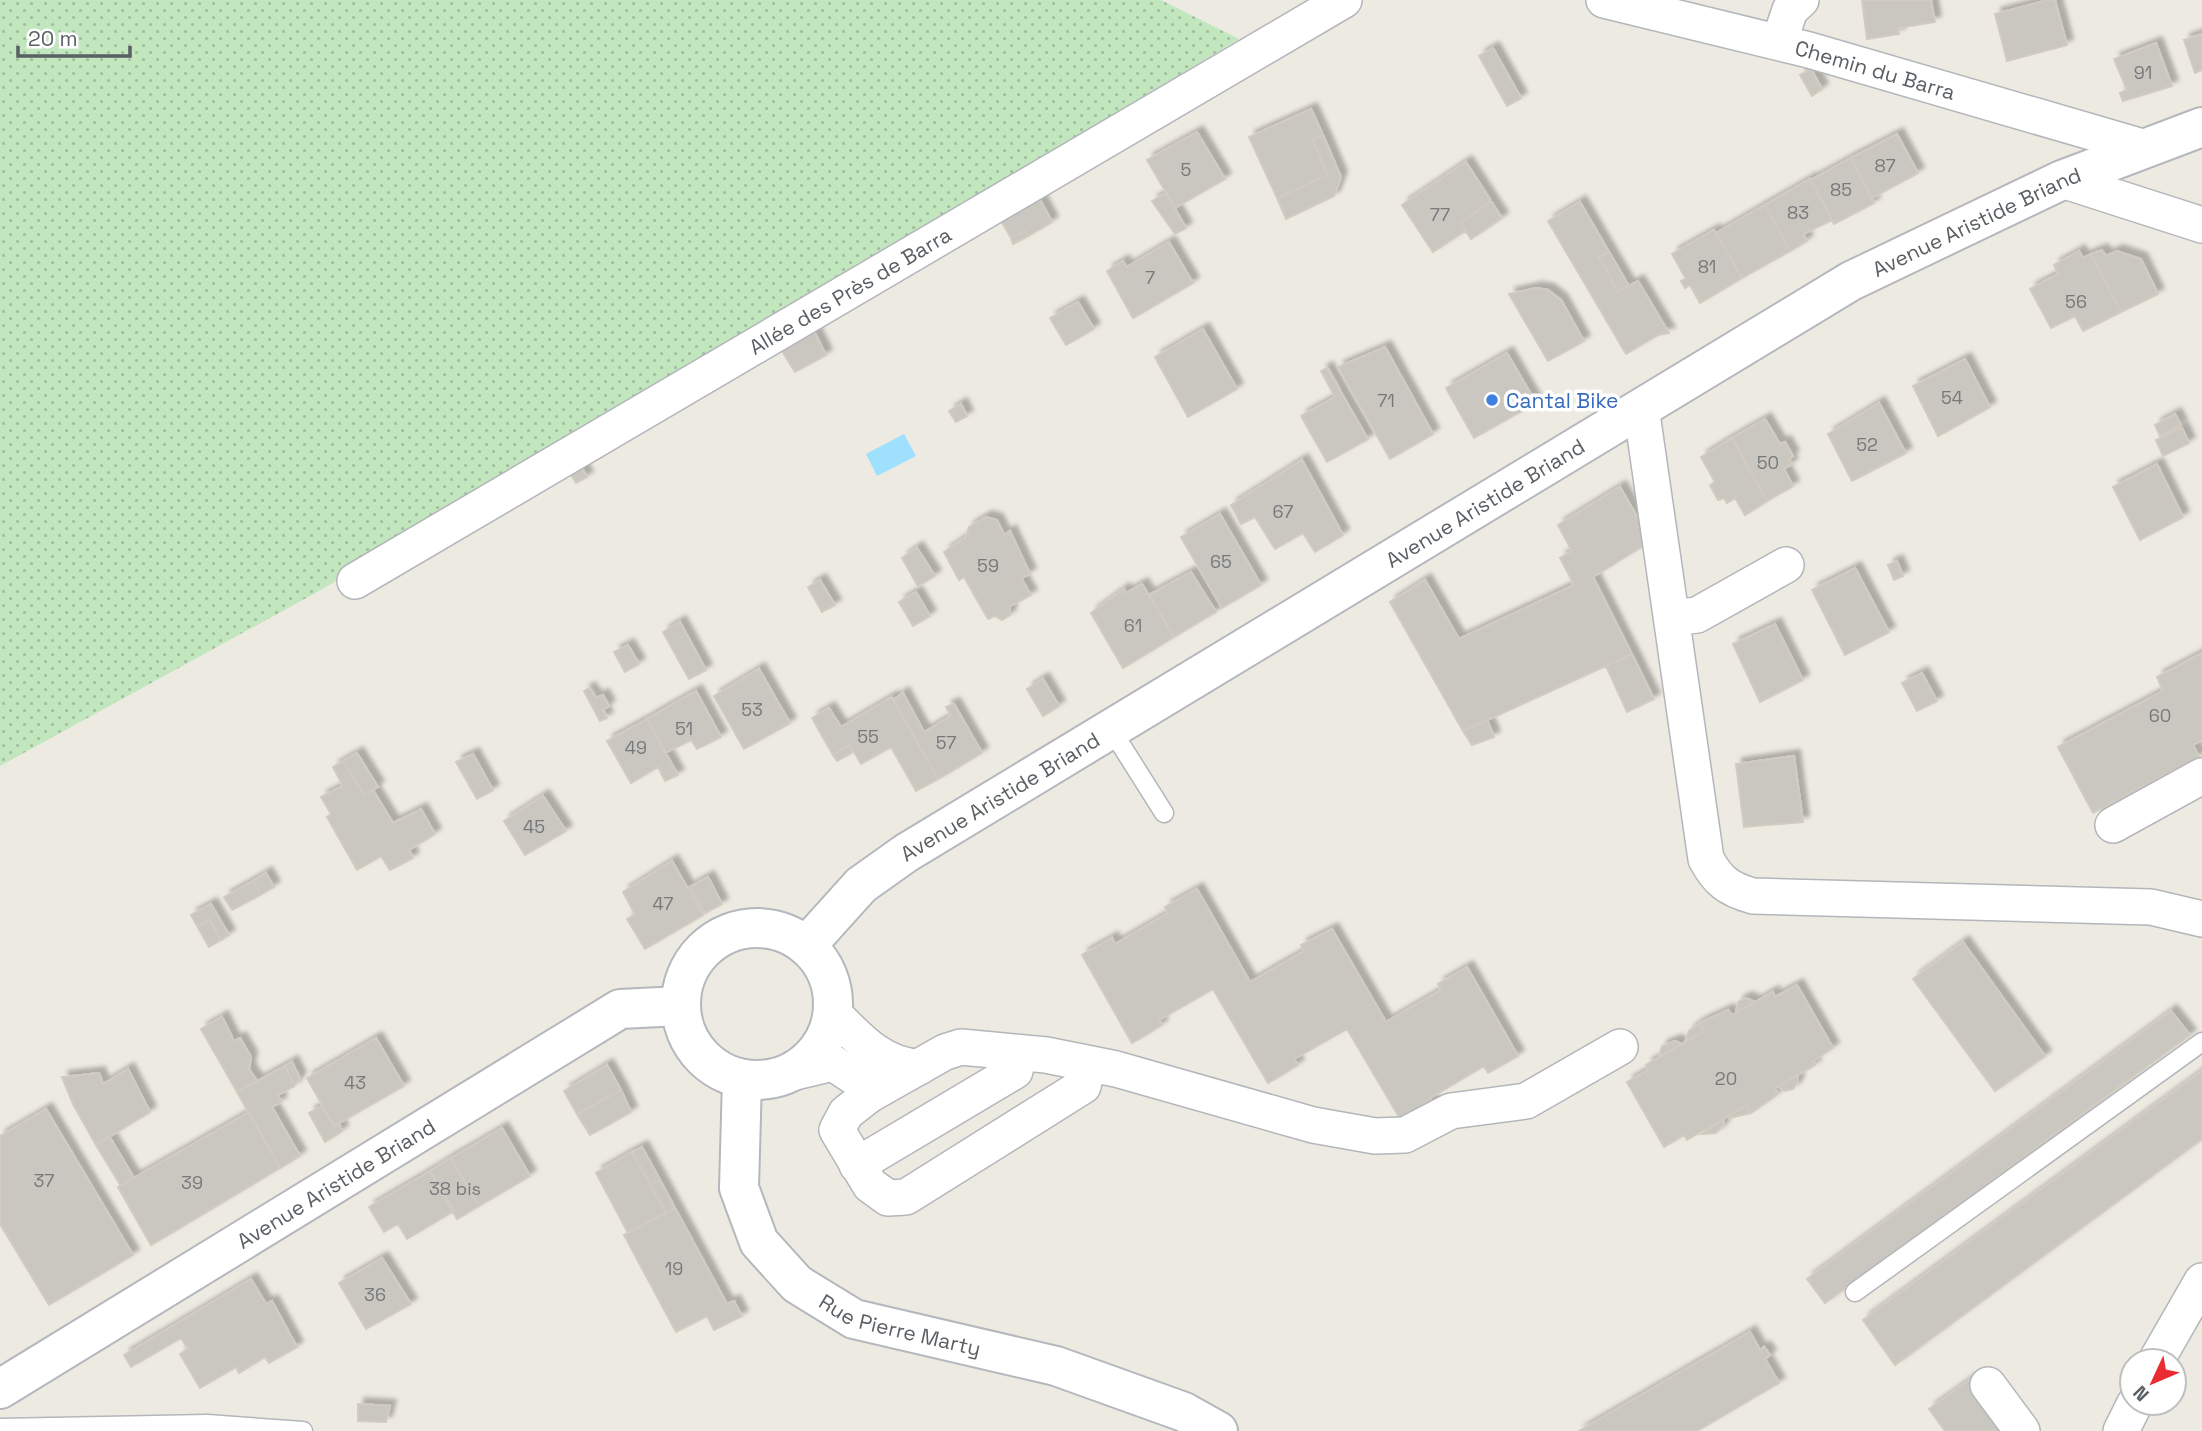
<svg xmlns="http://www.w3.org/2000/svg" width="2202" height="1431" font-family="'Space Grotesk',sans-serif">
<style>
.grass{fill:url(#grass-dots)}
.water{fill:#a0e0ff}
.building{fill:#cac7c1;stroke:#d2cbc0;stroke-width:2;filter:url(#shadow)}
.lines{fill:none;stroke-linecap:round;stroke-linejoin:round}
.service-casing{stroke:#b3b6ba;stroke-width:21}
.minor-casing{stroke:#b3b6ba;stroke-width:38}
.secondary-casing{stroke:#b4b8bd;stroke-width:42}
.service{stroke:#fff;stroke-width:18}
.minor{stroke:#fff;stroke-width:35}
.secondary{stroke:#fff;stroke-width:38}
.shop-dot{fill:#3f7fe0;stroke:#fff;stroke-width:2.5}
.labels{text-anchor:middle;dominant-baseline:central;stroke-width:7;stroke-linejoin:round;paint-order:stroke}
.number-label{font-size:18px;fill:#76797a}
.street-label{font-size:21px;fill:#5a5f63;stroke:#fff}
.shop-label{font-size:21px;fill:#366cbe;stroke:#fff;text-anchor:start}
</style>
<defs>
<pattern id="grass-dots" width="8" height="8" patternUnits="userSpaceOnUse" patternTransform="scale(1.75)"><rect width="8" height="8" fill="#c2e6be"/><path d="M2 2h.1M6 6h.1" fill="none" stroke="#a1be9e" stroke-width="1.8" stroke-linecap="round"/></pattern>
<filter id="shadow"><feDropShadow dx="6" dy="-6" stdDeviation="2" flood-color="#0004"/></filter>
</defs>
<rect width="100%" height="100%" fill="#edeae2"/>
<path class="grass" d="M0 0H1161L1239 39 319 591 0 766Z"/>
<path class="water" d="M904 434 916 456 877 476 866 454Z"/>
<path class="building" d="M1862 0H1931L1935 22 1898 28 1899 34 1867 39Z
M2048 0H2055L2067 45 2007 61 1995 14Z
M2202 34V70L2195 73 2184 40Z
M2156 43 2172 86 2123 101 2120 93 2127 90 2114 59Z
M1493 48 1521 98 1507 106 1479 56Z
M1811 69 1822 89 1812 96 1800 75Z
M1311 109 1323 135 1312 140 1328 175 1277 198 1249 137Z
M1197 132 1225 179 1175 208 1147 160Z
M1897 134 1918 173 1872 198 1851 158Z
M1323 135 1341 177 1334 196 1286 219 1277 198 1328 175 1312 140Z
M1851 158 1874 203 1834 224 1811 180Z
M1466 162 1491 201 1460 223 1465 231 1433 252 1402 205Z
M1810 179 1832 220 1803 234 1807 241 1790 251 1765 205Z
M1166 193 1186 228 1175 234 1152 201Z
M1037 194 1052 222 1028 236 1025 231 1011 238 999 217Z
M1491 201 1502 218 1471 239 1460 223Z
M1580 202 1609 252 1598 258 1605 266 1617 292 1638 281 1669 333 1658 335 1626 354 1548 221Z
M1765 205 1790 251 1742 278 1716 233Z
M1714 230 1742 278 1700 303 1690 285 1685 288 1681 281 1686 279 1672 254Z
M1025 231 1028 236 1013 244 1011 238Z
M1169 242 1193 283 1133 318 1107 271 1123 261 1127 267Z
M2102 250 2106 256 2117 251 2141 259 2158 294 2121 312 2091 254Z
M2079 251 2083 258 2091 254 2121 312 2083 331 2075 316 2051 328 2030 289 2058 274 2054 265Z
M1609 252 1629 286 1617 292 1605 266 1598 258Z
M1536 288 1548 290 1561 300 1584 341 1548 361 1509 294Z
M1078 302 1094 329 1066 345 1050 318Z
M812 327 826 355 795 372 779 346Z
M1203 329 1237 389 1188 417 1155 357Z
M1385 347 1433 434 1390 459 1338 367Z
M1507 353 1536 403 1474 438 1446 388Z
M1965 359 1990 407 1938 436 1913 386Z
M1327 368 1368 439 1327 462 1301 416 1335 397 1321 371Z
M1879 403 1906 453 1852 481 1828 434Z
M961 404 967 416 956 422 949 411Z
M2175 414 2181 425 2160 436 2155 425Z
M1765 419 1780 444 1785 442 1793 456 1789 459 1792 464 1784 469 1793 486 1767 501 1732 438Z
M2182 428 2189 443 2163 456 2156 440Z
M1732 438 1767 501 1745 515 1735 498 1727 503 1724 498 1718 500 1710 485 1715 482 1701 457Z
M1302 460 1343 535 1315 552 1303 533 1275 549 1255 517 1241 524 1231 505Z
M578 461 587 477 576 483 567 468Z
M2157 464 2183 517 2140 540 2113 487Z
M1620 487 1651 541 1593 577 1632 654 1463 731 1390 602 1425 580 1459 639 1574 585 1560 558 1572 551 1558 525Z
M1220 514 1261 585 1222 608 1181 537Z
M986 517 997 520 1004 535 1010 531 1030 574 1021 578 1031 595 1010 606V615L1002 620 995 616 988 619 964 577 959 580 944 552 966 537 969 527Z
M917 548 935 576 918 586 902 558Z
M1897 561 1903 576 1894 580 1888 565Z
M1855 568 1889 632 1845 655 1812 590Z
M1191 572 1216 612 1174 637 1149 595Z
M820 580 835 605 822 612 808 587Z
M1142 584 1174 637 1123 668 1091 613 1124 589 1126 593Z
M916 592 930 616 913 626 899 602Z
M680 622 706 670 689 679 663 632Z
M1775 624 1803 680 1760 702 1733 644Z
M628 645 639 664 625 672 614 652Z
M2202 653V740L2193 745 2199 757 2093 813 2058 747 2163 691 2157 677Z
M1632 654 1654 699 1627 712 1606 666Z
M759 669 790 723 744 749 714 696Z
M1922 673 1937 701 1917 711 1902 683Z
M1043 679 1059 706 1043 716 1027 689Z
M589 688 596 698 603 695 609 706 603 710 607 718 600 721 584 691Z
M696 691 721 737 697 749 691 740 665 753 647 719Z
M903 693 924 732 951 716 946 707 954 704 982 753 938 779 893 700Z
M892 697 938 779 916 791 891 747 861 764 850 745 833 755 812 718 829 708 841 727Z
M647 719 678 775 665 781 658 767 631 783 607 741Z
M1487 720 1494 737 1472 745 1463 731Z
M850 745 853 752 837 761 833 755Z
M357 753 378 787 364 795 343 761Z
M473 754 493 790 477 799 456 762Z
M1794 756 1803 822 1744 827 1736 764Z
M343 761 364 795 373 790 393 823 421 809 435 834 409 850 413 858 390 870 381 856 357 870 327 817 331 814 321 797 343 786 333 767Z
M543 796 566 831 525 855 504 821Z
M672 861 703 915 645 949 627 919 635 914 623 892Z
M266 873 274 887 260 895 253 881Z
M708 877 722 904 705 913 690 887Z
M253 881 260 895 232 910 224 897Z
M1197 889 1250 982 1304 951 1301 945 1332 929 1386 1022 1441 990 1438 984 1467 967 1518 1056 1488 1073 1484 1066 1430 1098 1434 1104 1402 1122 1347 1029 1294 1059 1298 1065 1268 1083 1213 989 1159 1020 1162 1025 1132 1043 1082 955 1112 938 1115 944 1168 913 1165 907Z
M211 904 229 935 221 940 210 920 197 926 191 915Z
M210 920 221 940 209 947 197 926Z
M1963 942 2045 1056 1995 1091 1913 979Z
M1797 985 1833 1048 1813 1061 1815 1065 1775 1088 1778 1094 1751 1113 1747 1105 1687 1140 1684 1135 1664 1147 1627 1082 1648 1070 1646 1065 1704 1031 1700 1023 1728 1010 1732 1015 1773 992 1775 997Z
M1746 998 1755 1002 1736 1013 1738 1002Z
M2171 1011 2190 1035 1825 1303 1807 1279Z
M222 1017 234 1041 240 1038 251 1057 249 1069 257 1081 237 1092 201 1029Z
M1700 1023 1704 1031 1685 1042 1689 1031Z
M376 1038 404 1086 334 1126 307 1078Z
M1675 1041 1682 1044 1659 1057 1662 1046Z
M292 1062 300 1078 294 1086 285 1066Z
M607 1065 621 1090 577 1114 564 1091Z
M285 1066 294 1086 278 1095 281 1102 272 1107 300 1156 280 1168 237 1092Z
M128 1069 150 1112 96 1145 73 1104 62 1077 99 1073 103 1084Z
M2202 1071V1139L1895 1365 1863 1320Z
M1797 1075 1798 1082 1793 1089 1784 1091 1779 1087Z
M621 1090 631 1112 590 1135 577 1114Z
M1747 1105 1751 1113 1729 1118V1116Z
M322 1106 334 1126 339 1123 342 1131 325 1142 309 1113Z
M46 1109 133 1255 49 1305 0 1224V1136Z
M249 1112 280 1168 151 1245 118 1187Z
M1724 1119 1723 1126 1716 1133 1702 1134Z
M502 1128 530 1176 479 1206 451 1158Z
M109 1136 134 1178 121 1186 96 1145Z
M642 1147 660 1180 651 1185 632 1152Z
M632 1152 666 1213 628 1233 596 1173Z
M451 1158 479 1206 457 1219 430 1171Z
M430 1171 454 1211 407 1239 398 1224 384 1232 369 1207Z
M660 1180 675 1208 666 1213 651 1185Z
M675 1208 727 1304 734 1301 742 1316 714 1330 707 1316 676 1332 624 1235Z
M382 1258 411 1304 366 1329 339 1283Z
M251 1279 266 1304 272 1301 297 1347 269 1363 265 1357 239 1373 236 1367 200 1388 180 1354 188 1349 181 1338 131 1367 124 1355Z
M1750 1332 1760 1350 1764 1347 1770 1355 1765 1359 1779 1383 1697 1431H1579Z
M1970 1380 2007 1431H1945L1929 1409Z
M358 1404 390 1406 386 1422 358 1421Z"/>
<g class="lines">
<g class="service-casing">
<path id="service" d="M1111 729 1164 813
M1855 1292 2202 1042
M0 1428 207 1424 303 1431"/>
</g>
<g class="minor-casing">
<g id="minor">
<path id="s1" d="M1604 0 1809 50 2146 148"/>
<path d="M1779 42 1790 10 1801 0"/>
<path d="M2062 180 2202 225"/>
<path d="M1641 407 1706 859C1718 881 1728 889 1753 896L2151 907 2202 919"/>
<path id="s2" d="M355 581 1344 0"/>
<path d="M1672 618 1697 615 1786 565"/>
<path d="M2113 825 2202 776"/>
<path d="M833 1013C858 1038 882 1066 919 1067"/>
<path d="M1088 1064 1083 1086 906 1197 888 1198 870 1185 837 1130 846 1113 869 1095 945 1052 961 1047 1046 1055 1116 1069 1313 1125 1375 1136 1405 1135 1451 1111 1526 1101 1620 1047"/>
<path d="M791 1073 833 1063 865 1084 869 1095"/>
<path d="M857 1165 1015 1071 1019 1053"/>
<path d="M2156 1361 2202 1281"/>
<path d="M1988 1385 2022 1431"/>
<path d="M2121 1431 2135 1403"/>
</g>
</g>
<g class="secondary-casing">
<g id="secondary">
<circle cx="757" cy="1004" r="76"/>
<path id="s3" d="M806 946 861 885 906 853 1851 281 2062 180 2202 127"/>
<path id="s4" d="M742 1079 739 1188 759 1242 797 1284 854 1319 1056 1366 1184 1412 1218 1431"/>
<path id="s5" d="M0 1389 620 1009 680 1006"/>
</g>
</g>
<use href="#service" class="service"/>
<use href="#minor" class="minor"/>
<use href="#secondary" class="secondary"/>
</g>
<circle class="shop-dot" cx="1492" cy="400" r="7"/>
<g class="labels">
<g class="number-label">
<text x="2143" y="72">91</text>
<text x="1885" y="165">87</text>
<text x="1186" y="169">5</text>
<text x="1841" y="189">85</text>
<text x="1798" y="212">83</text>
<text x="1440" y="214">77</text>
<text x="1707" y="266">81</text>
<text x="1150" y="277">7</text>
<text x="2076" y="301">56</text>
<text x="1952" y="397">54</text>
<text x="1386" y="400">71</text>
<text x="1867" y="444">52</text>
<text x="1768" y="462">50</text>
<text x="1283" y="511">67</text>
<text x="1221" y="561">65</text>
<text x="988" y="565">59</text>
<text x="1133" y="625">61</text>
<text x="752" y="709">53</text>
<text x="2160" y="715">60</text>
<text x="684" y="728">51</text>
<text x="868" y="736">55</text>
<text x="946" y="742">57</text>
<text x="636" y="747">49</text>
<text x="534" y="826">45</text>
<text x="663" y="903">47</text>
<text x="1726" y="1078">20</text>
<text x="355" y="1082">43</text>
<text x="44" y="1180">37</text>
<text x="192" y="1182">39</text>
<text x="455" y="1188">38 bis</text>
<text x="674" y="1268">19</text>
<text x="375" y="1294">36</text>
</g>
<g class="street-label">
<text stroke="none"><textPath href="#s1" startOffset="280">Chemin du Barra</textPath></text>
<text stroke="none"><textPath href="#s3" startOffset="1381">Avenue Aristide Briand</textPath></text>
<text stroke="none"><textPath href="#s2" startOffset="574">Allée des Près de Barra</textPath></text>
<text stroke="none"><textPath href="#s3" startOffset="814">Avenue Aristide Briand</textPath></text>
<text stroke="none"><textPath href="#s3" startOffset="247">Avenue Aristide Briand</textPath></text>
<text stroke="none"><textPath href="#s5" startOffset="394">Avenue Aristide Briand</textPath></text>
<text stroke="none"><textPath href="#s4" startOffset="336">Rue Pierre Marty</textPath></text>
</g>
<g class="shop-label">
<text x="1506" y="400">Cantal Bike</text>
</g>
</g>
<g transform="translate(2153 1382) rotate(226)"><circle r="33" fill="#ffffff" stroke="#bdbfc1" stroke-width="2"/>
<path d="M0-5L12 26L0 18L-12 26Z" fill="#ea2b31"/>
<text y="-10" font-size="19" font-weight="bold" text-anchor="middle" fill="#5a5f63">N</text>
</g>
<path d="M18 46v10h112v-10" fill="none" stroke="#5a5f63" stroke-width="3.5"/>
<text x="28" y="46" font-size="21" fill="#5a5f63" stroke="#ffffff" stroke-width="5" paint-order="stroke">20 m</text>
</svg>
